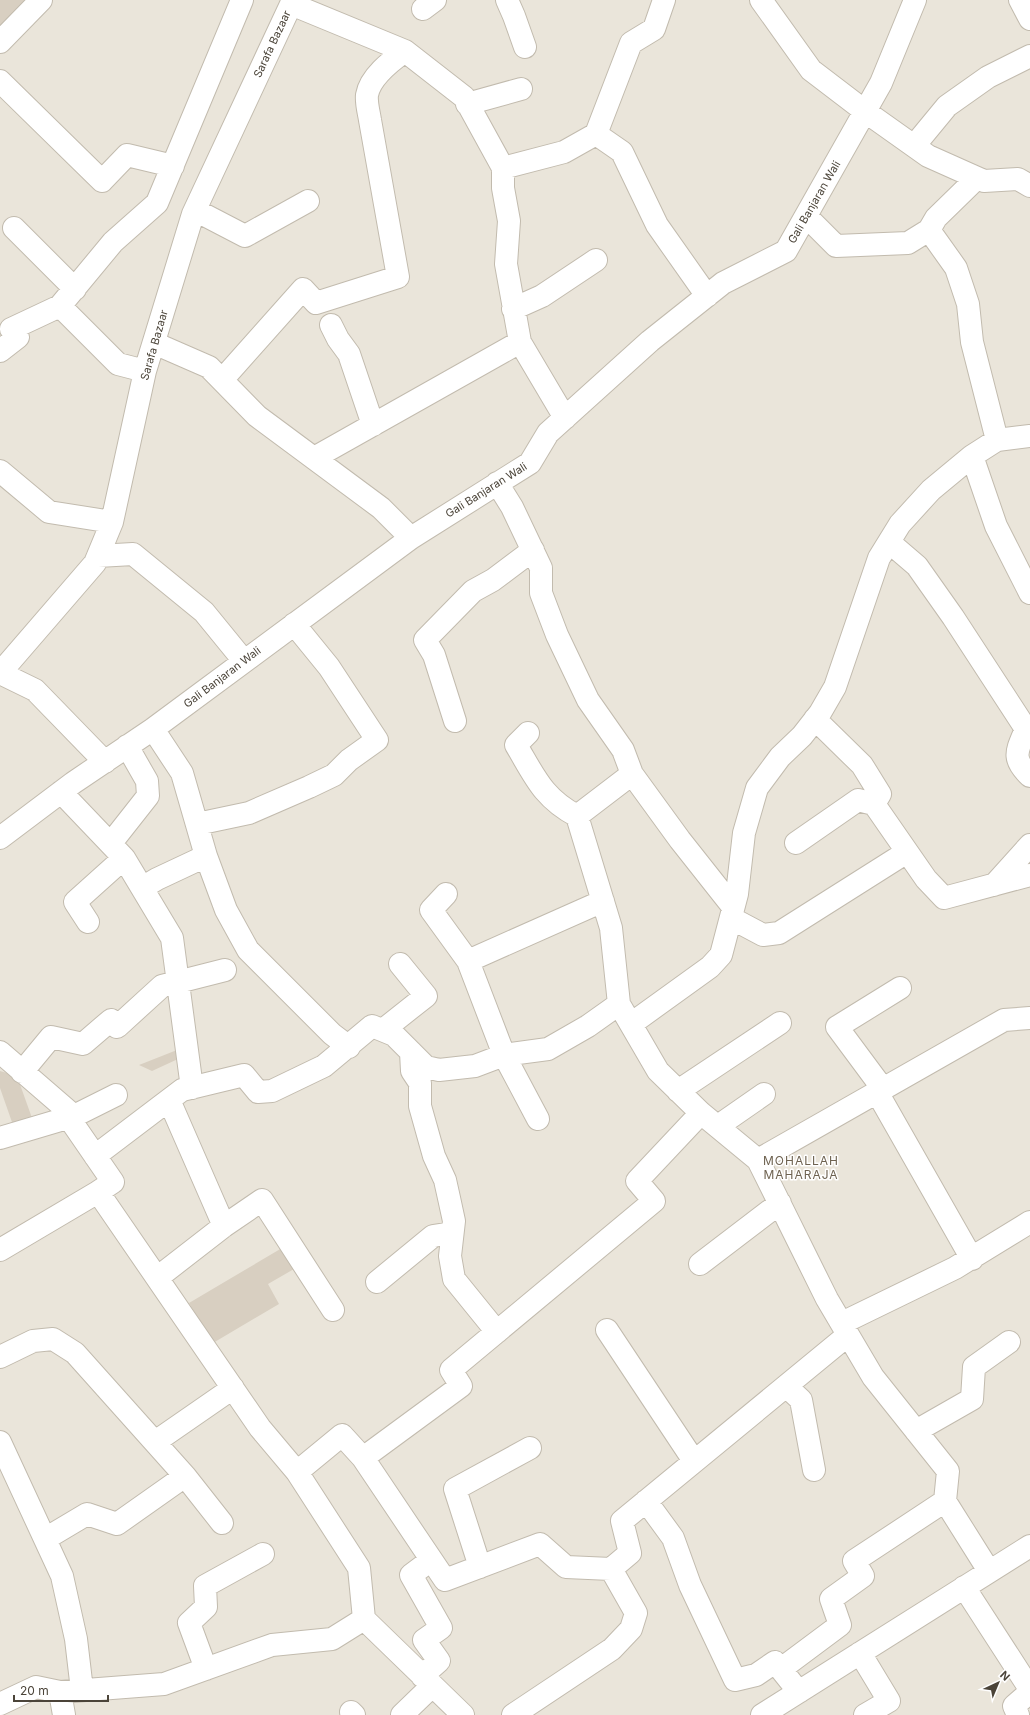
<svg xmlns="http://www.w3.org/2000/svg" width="1030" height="1715" font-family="Inter,sans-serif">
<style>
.residential{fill:#eae5da}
.building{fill:#d8cfc1}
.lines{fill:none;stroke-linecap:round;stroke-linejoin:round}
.minor-casing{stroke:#c2bbae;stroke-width:24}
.minor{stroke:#fff;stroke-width:22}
.labels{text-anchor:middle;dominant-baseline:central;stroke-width:3;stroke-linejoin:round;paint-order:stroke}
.street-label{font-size:11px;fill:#4b4439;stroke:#fff}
.neighbourhood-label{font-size:12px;letter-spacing:1px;fill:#6e6250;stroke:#fff}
</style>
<rect width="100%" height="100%" fill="#f6f3ec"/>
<path class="residential" d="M0 0H1030V1715H0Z"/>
<path class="building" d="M0 0H37L0 40Z
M177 1050 178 1059 152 1071 139 1065Z
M0 1071 17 1076 32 1118 13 1125 0 1088Z
M282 1248 294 1269 268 1284 279 1304 213 1343 189 1303Z"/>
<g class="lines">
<g class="minor-casing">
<path id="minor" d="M507 0 514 16 525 47
M761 0 811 70 866 112 928 156 984 181 1018 179 1030 186
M1020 0 1030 19
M291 4 405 51 464 97 503 168V188L509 221 506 264 520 342 565 418
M423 9 435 0
M0 42 41 0
M0 81 102 181 127 155 173 166
M467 104 521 89
M596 134 622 152 657 225 707 296
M914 146 947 106 988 77 1030 56
M503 168 564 152 596 134 631 43 654 29 664 0
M195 210 245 236 308 201
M806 216 836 246 908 243 929 230 936 218 977 178
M14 228 75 289
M929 230 956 268 968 304 972 342 997 440
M60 306 118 364 145 371
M513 309 542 296 596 260
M331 325 338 339 349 354 373 425
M154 343 209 367 257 416 381 508 411 538
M0 351 18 337 11 329 60 306 113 242 157 203 242 0
M222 380 303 289 316 303 398 277 370 120C369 113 366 103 367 95 370 77 391 61 405 51
M972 456 996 526 1030 593
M314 458 520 342
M0 471 49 512 112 522
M497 483 512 507 541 568V593L557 635 588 700 623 750 632 774 577 816 611 928 619 1004 658 1071 701 1113 758 1160 827 1299 873 1377 948 1471 945 1501 989 1571
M889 542 917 566 953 617 1026 729C1017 751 1011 758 1030 776
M98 556 133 554 204 612 244 661
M0 673 95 563 112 522 145 371 193 214 293 0
M0 673 35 690 105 762
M815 719 862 765 880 794 874 804 926 879 944 898 1030 875
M455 721 434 655 425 640 473 591 493 580 533 550
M153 729 182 773 206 856 226 910 248 950 332 1034 349 1047
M528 733 516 745C535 777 543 798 577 816
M632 774 680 840 733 907
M61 792 124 858 172 938 192 1088
M197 824 249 813 309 787 334 775 349 760 377 740 329 667 294 624
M0 838 73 783 153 729 411 538 530 463 548 433 650 341 723 283 786 251 881 83 915 0
M111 843 148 796 147 781 127 746
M796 843 858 800 874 804
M994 885 1030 845
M142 888 157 879 206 856
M446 894 431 910 468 961 603 901
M731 918 763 935 779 933 907 852
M88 922 75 902 124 858
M468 961 504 1055 538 1119
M631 1024 710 967 721 955 737 894 744 833 757 788 780 757 802 736 820 713 835 687 879 558 900 524 931 490 972 456 997 440 1030 436
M383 1030 426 996 400 964
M0 1052 74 1116
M411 1052 412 1071 420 1083V1106L434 1156 445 1180 449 1198 454 1221 450 1256 454 1279 497 1332
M22 1072 51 1037 83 1044 111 1020 117 1027 162 986 225 970
M883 1089 837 1027 900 988
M678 1091 780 1023
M877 1092 972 1259
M169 1100 224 1226
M69 1118 113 1182 98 1192 260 1428 297 1472 359 1568 364 1619 463 1715
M718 1126 764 1094
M0 1138 74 1116 116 1095
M95 1156 182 1090 244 1075 258 1092 272 1091 324 1066 372 1026 394 1035 426 1067 439 1070 475 1066 504 1055 548 1049 588 1026 619 1004
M758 1160 1004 1020 1030 1018
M0 1250 98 1192
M700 1264 780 1203
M157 1278 224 1226 262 1200 333 1310
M377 1282 433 1236 452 1233
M842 1323 955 1268 1030 1222
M607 1330 694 1461
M0 1357 33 1341 53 1339 75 1353 185 1476 222 1523
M786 1386 801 1400 814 1470
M916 1431 972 1399 974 1367 1009 1342
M0 1442 62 1576 76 1639 82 1690
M155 1442 233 1388
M363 1458 445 1580 540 1544 566 1567 611 1569
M297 1472 342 1435 363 1458 461 1386 451 1370 654 1201 637 1181 701 1113
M646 1501 673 1538 690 1585 735 1680 756 1675 775 1662 799 1692
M45 1539 87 1514 117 1524 185 1476
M480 1567 455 1489 530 1448
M964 1587 1030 1689
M860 1653 889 1701 865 1715
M206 1669 189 1623 206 1607 205 1586 263 1554
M781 1669 840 1625 831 1599 863 1576 854 1561 945 1501
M422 1676 439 1661 424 1640 441 1628 411 1575 431 1560
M0 1704 36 1687 60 1692
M351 1712 354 1715
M64 1715 60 1692 164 1684 272 1645 332 1639 364 1619
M402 1715 432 1686
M513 1715 612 1649 631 1629 636 1613 611 1569 630 1553 622 1521 848 1335
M762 1715 1030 1546
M1018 1715 1014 1706 1030 1692"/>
</g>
<use href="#minor" class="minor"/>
</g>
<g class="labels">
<g class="street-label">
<text transform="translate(272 44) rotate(-65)">Sarafa Bazaar</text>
<text transform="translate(814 202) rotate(-60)">Gali Banjaran Wali</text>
<text transform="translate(154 345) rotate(-74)">Sarafa Bazaar</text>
<text transform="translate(486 490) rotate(-32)">Gali Banjaran Wali</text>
<text transform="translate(222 677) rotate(-37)">Gali Banjaran Wali</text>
</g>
<g class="neighbourhood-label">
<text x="801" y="1160">MOHALLAH<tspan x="801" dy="14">MAHARAJA</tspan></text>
</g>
</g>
<g transform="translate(998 1683) rotate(44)" stroke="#ffffff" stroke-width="3" paint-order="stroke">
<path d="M0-3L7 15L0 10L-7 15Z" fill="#4b4439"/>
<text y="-6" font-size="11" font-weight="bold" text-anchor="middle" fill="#4b4439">N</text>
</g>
<path d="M14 1695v6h94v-6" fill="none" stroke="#4b4439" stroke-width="2"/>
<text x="20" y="1695" font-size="12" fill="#4b4439" stroke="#ffffff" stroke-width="3" paint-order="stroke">20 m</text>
</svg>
